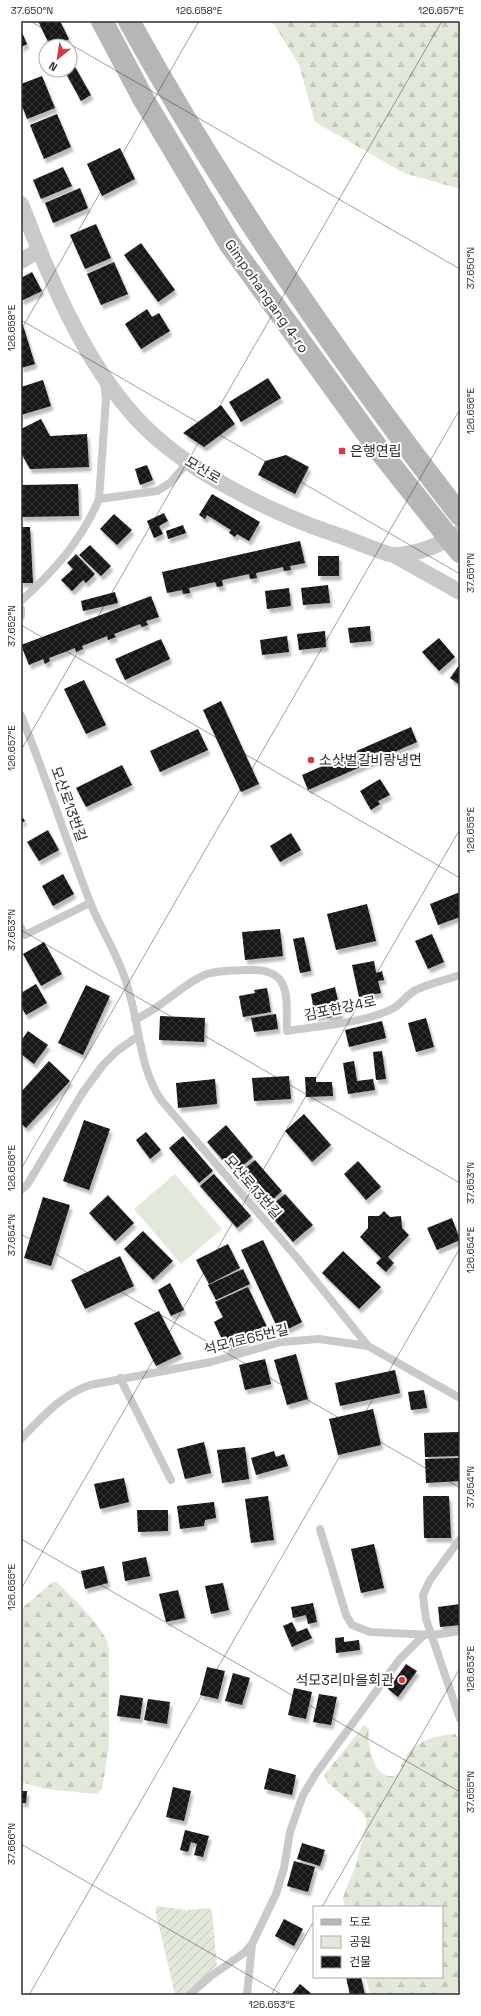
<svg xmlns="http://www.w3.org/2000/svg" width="481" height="2016" font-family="'Space Grotesk','Noto Sans KR',sans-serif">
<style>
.green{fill:#e2e9da}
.forest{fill:url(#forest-firs)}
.garden{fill:url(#garden-furrows)}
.building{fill:url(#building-cross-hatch);filter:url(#shadow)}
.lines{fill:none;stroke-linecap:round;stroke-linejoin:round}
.lane{stroke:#c9c9c9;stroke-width:8}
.street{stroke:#c9c9c9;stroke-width:16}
.secondary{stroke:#b6b6b6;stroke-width:22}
.ticks{fill:none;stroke:#2c2c2c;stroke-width:1;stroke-opacity:0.45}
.poi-dot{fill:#d93841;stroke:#fff;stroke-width:1.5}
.labels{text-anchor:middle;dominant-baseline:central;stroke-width:4;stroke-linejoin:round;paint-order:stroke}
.street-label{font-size:14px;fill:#2c2c2c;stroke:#fff}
.poi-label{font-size:14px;fill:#2c2c2c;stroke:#fff;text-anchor:start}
.neatline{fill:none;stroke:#2c2c2c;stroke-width:1.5}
.ticks-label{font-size:10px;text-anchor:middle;fill:#2c2c2c}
</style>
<defs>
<pattern id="forest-firs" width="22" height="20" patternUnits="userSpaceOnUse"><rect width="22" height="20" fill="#e2e9da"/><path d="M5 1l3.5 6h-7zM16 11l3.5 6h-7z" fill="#c2c8bb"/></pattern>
<pattern id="garden-furrows" width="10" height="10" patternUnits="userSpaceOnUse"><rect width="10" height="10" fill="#e2e9da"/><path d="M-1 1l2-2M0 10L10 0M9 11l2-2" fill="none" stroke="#c2c8bb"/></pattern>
<pattern id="building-cross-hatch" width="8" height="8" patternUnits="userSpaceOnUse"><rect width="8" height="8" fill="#131313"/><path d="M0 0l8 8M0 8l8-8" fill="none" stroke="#363636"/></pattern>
<filter id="shadow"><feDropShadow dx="2.5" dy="4.5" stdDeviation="1" flood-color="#0004"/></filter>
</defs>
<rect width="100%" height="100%" fill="#fff"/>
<path class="green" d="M175 1174 222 1229 181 1264 134 1209Z"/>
<path class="forest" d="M269 21H460V189L404 173 315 122 299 65 274 24Z
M53 1582H57C73 1600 105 1626 109 1648V1746L102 1789 97 1794 45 1789 21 1782V1609Z
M364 1725 369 1729C366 1745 376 1788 399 1773 401 1769 401 1765 403 1761 412 1742 435 1735 455 1734L457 1736 460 1750V1991L448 1995H370L366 1977H442V1907H345L343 1899 344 1894 356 1865 367 1820 363 1813 328 1783 325 1778V1774Z"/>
<path class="garden" d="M157 1906 186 1910 209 1908 212 1911 217 1966 183 1995H175L155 1909Z"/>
<path class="building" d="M38 21H60L69 39 56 46H50Z
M21 30 27 44 21 47Z
M70 58 91 95 81 101 64 70H70Z
M42 76 55 108 27 119 21 103V84Z
M57 114 71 147 44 159 30 125Z
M120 148 135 179 102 196 87 164Z
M63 167 72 186 41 199 33 180Z
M80 188 88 208 53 223 45 203Z
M96 224 111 258 85 269 70 235Z
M141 243 175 290 158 302 124 255Z
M114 262 128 294 101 305 87 274Z
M32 272 42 291 21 301V278Z
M147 309 152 317 159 313 170 331 141 349 125 324Z
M21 319 35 364 21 368Z
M268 378 281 398 241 422 229 402Z
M43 380 51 406 21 415V387Z
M221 405 235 424 204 447 183 433Z
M41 419 50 436 87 434 89 467 30 469 21 453V429Z
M286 455 309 467 295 494 258 475 265 461Z
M147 465 153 480 140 485 135 469Z
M78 484 79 516 21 517V485Z
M212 494 260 522 249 541 237 534 235 537 229 533 231 530 207 515 205 519 199 515Z
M164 513 168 521 159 526 163 534 154 538 147 521Z
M114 514 132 530 117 545 100 529Z
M183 525 186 533 168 539 166 531Z
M21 527H30L33 583H21Z
M300 541 305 563 290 566 291 570 284 571 283 567 256 573 257 578 250 579 249 574 222 580 223 586 217 587 215 582 189 588 190 593 183 594 182 590 167 593 162 572Z
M90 545 111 566 101 576 79 555Z
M76 554 95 574 86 583 83 580 72 591 61 580 73 569 67 563Z
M318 556H339V576H318Z
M328 585 330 603 303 605 301 588Z
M289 588 291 606 267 609 265 591Z
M115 592 118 603 83 611 81 601Z
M151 596 159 617 146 621 148 625 142 627 140 624 114 634 116 637 108 640 107 636 82 646 83 649 76 652 75 648 49 658 50 661 45 664 43 659 29 665 21 645Z
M370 626 371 641 350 643 348 628Z
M325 631 326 647 299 650 297 634Z
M287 636 289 652 262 655 260 640Z
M439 638 455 657 439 671 422 652Z
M161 639 170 659 125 680 115 659Z
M460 664V685L450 678Z
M84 680 106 725 86 734 64 689Z
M221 701 259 784 241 792 203 710Z
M411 727 417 742 308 790 302 775Z
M198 729 208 750 160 772 150 751Z
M122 765 132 785 86 807 76 788Z
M380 779 390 795 378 801 380 804 371 810 360 791Z
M21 815 25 821 21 823Z
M48 830 59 850 39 861 27 842Z
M291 833 301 850 280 862 270 846Z
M63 874 74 894 53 906 42 886Z
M460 892V917L438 925 430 904Z
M367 904 376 941 336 950 327 914Z
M280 929 283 956 245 960 242 932Z
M432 934 444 962 428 969 415 941Z
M304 937 311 971 300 973 293 939Z
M44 942 62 974 41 986 23 954Z
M374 961 376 973 382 971 384 980 378 981 381 993 359 997 352 965Z
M36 984 47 1003 26 1015 21 1006V993Z
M86 985 110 996 83 1055 58 1043Z
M335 987 341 1015 327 1018V1015L315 1017 311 994Z
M267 988 271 1012 243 1017 239 996 255 993 254 990Z
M276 1014 278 1029 254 1032 251 1018Z
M160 1016 205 1018 204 1042 159 1040Z
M426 1018 434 1047 416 1052 408 1023Z
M382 1021 386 1038 349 1047 345 1030Z
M28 1031 48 1045 34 1064 21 1054V1041Z
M382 1051 386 1079 376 1080 373 1052Z
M49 1061 70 1081 26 1128 21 1123V1092Z
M354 1061 357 1081 373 1079 375 1090 348 1094 343 1063Z
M289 1076 291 1099 254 1101 252 1078Z
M305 1077H316V1082H332L333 1096 306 1097Z
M215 1079 217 1104 178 1108 176 1083Z
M304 1114 331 1145 312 1162 285 1131Z
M84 1120 110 1129 89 1190 63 1181Z
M226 1125 253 1157 234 1173 207 1142Z
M146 1132 161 1150 150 1159 136 1140Z
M183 1136 213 1171 199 1183 169 1148Z
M255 1160 282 1191 264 1208 236 1176Z
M358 1161 381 1187 366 1200 344 1174Z
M214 1174 251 1216 237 1228 200 1186Z
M285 1194 313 1225 293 1242 266 1210Z
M108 1195 134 1223 115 1241 89 1213Z
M43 1197 70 1205 51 1266 24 1258Z
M384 1211 390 1217 401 1216 402 1228 409 1235 388 1257 394 1263 386 1272 376 1263 381 1258 360 1237 368 1228V1216H379Z
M452 1218 460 1240 437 1250 427 1228Z
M143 1231 173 1261 153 1280 124 1249Z
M263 1240 302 1322 280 1333 241 1250Z
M228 1244 240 1268 209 1284 196 1260Z
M343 1251 381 1287 359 1309 322 1273Z
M120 1256 134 1286 85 1309 71 1280Z
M243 1269 250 1284 216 1300 208 1285Z
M170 1283 184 1310 171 1316 158 1290Z
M248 1287 269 1331 227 1350 214 1322 223 1317 215 1302Z
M159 1311 181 1354 156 1366 134 1323Z
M296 1354 308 1399 287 1405 274 1360Z
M265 1359 271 1384 245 1390 239 1365Z
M395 1370 400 1393 340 1406 335 1383Z
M424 1390 427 1408 411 1410 408 1392Z
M373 1409 381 1445 338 1455 329 1419Z
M460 1432V1456L425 1457 424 1433Z
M204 1442 211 1473 185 1479 177 1449Z
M245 1447 249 1479 222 1483 217 1450Z
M274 1451 276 1457 284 1454 288 1466 256 1475 251 1458Z
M460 1458V1481L426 1483 425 1459Z
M124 1478 129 1502 100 1509 94 1484Z
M268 1496 274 1540 251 1543 245 1499Z
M423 1496H449L451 1538H424Z
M214 1502 216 1518 205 1520 204 1526 180 1529 177 1506Z
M137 1510H168V1531L138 1532Z
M374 1544 384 1588 361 1593 351 1549Z
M146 1557 150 1576 125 1581 122 1562Z
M104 1566 108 1583 85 1589 81 1571Z
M223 1583 229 1610 211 1614 205 1586Z
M178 1590 185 1618 166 1622 159 1594Z
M313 1603 317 1622 308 1624 306 1615 293 1618 291 1607Z
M460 1604V1625L440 1627 438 1607Z
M292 1622 297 1632 307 1628 312 1638 292 1647 283 1626Z
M344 1637V1642L359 1640 360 1650 336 1653 335 1638Z
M406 1664 417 1671 398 1697 388 1689Z
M207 1667 225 1671 218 1699 200 1695Z
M233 1673 250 1678 242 1705 225 1701Z
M294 1688 312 1692 306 1719 288 1715Z
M319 1694 337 1697 331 1725 313 1722Z
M120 1695 143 1698 140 1719 117 1716Z
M148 1699 170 1702 167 1724 144 1720Z
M269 1768 296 1775 292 1795 264 1789Z
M173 1787 191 1791 184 1821 166 1817Z
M21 1791H27L26 1803H21Z
M185 1830 209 1836 203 1857 194 1855 197 1844 191 1842 188 1852 180 1850Z
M302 1843 325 1850 320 1866 297 1859Z
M294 1861 315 1867 308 1892 287 1886Z
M284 1919 303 1929 294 1946 275 1936Z
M346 1977H361L365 1995H350Z
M300 1984 313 1995H291Z"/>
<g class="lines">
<path class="lane" d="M99 499 106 399 104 382
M21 601C54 571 82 540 99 499L157 491 170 483 188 462
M21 609V616
M21 715C46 777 66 840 90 902 101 930 119 956 127 985 140 1024 138 1065 161 1100L298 1259 368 1346
M21 928 25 935 90 903
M135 1020C144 1015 153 1010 161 1004 176 994 190 980 207 974 221 970 238 970 253 970 263 970 276 972 282 983 289 996 286 1017 287 1031 319 1026 363 1023 392 1009 402 1004 407 994 416 990 430 983 446 980 460 975
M21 1190 27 1185 83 1092 103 1065 117 1051 138 1036
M120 1378 171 1480
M21 1439C42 1417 61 1395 90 1385L211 1362 281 1342 319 1339 368 1346 460 1398
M320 1529 346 1615 352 1625 370 1632 433 1635 460 1631
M460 1539 430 1580 423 1595 426 1619 460 1719
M189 1995 211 1976 244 1953 252 1944 276 1894 284 1868 290 1832 303 1795 317 1772 399 1660 424 1635
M247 1995 252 1944"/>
<path class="street" d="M21 204C50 279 82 359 137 419 184 470 271 513 337 535 348 538 386 555 394 555 416 555 443 544 460 532
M21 261 39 250
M394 555 460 592"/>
<path class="secondary" d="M102 21 144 100 229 243 379 450 460 552
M129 21C225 195 338 358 460 515"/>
</g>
<path class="ticks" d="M30 21 460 269M21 320 460 574M21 330 199 21M21 625 460 878M21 750 442 21M21 930 460 1183M21 1169 460 409M21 1234 460 1488M21 1539 460 1792M21 1589 460 829M21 1844 283 1995M322 1907 460 1668M29 1995 460 1248M271 1995 314 1921"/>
<g class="poi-dot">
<rect x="338" y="447" width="8" height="8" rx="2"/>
<circle cx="311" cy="760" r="4"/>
<circle cx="402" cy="1680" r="4"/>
</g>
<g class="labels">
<g class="street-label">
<text transform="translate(267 296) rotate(55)">Gimpohangang 4-ro</text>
<text transform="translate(203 470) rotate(31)">모산로</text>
<text transform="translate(69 804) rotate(70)">모산로13번길</text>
<text transform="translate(340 1008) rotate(-12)">김포한강4로</text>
<text transform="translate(253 1187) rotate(49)">모산로13번길</text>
<text transform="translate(246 1339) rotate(-14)">석모1로65번길</text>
</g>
<g class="poi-label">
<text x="350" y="451">은행연립</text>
<text x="319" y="760">소삿벌갈비랑냉면</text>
<text x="394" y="1680" text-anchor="end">석모3리마을회관</text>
</g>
</g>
<rect width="481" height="2016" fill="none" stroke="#ffffff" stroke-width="44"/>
<rect x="313" y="1906" width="130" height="72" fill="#ffffff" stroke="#ababab"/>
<rect x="321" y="1919" width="20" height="6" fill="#b6b6b6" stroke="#ababab"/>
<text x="349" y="1926" font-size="12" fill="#2c2c2c">도로</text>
<rect x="321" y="1936" width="20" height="12" fill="#e2e9da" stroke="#ababab"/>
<text x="349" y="1946" font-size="12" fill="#2c2c2c">공원</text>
<rect x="321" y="1956" width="20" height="12" fill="url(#building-cross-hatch)" stroke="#ababab"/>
<text x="349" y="1966" font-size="12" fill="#2c2c2c">건물</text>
<g transform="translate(58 58) rotate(210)"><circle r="19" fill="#ffffff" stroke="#ababab"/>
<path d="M0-3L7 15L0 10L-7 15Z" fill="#d93841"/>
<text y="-6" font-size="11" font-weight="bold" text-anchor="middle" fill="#2c2c2c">N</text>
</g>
<rect x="22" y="22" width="437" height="1972" class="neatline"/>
<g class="ticks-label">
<text x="32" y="14">37.650°N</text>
<text x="199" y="14">126.658°E</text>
<text x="441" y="14">126.657°E</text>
<text transform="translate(470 268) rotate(-90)" y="4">37.650°N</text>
<text transform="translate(11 328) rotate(-90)" y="4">126.658°E</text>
<text transform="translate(470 411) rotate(-90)" y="4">126.656°E</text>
<text transform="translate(470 573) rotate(-90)" y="4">37.651°N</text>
<text transform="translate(11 626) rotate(-90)" y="4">37.652°N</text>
<text transform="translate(11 748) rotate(-90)" y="4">126.657°E</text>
<text transform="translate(470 830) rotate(-90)" y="4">126.655°E</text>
<text transform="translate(11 930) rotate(-90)" y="4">37.653°N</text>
<text transform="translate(11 1168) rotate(-90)" y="4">126.656°E</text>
<text transform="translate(470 1183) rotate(-90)" y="4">37.653°N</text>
<text transform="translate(11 1235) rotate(-90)" y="4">37.654°N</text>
<text transform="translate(470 1250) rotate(-90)" y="4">126.654°E</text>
<text transform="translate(470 1487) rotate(-90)" y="4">37.654°N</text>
<text transform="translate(11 1587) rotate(-90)" y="4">126.655°E</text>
<text transform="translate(470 1669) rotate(-90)" y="4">126.653°E</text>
<text transform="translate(470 1792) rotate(-90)" y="4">37.655°N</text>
<text transform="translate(11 1844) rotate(-90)" y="4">37.656°N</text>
<text x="272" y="2008">126.653°E</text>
</g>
</svg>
